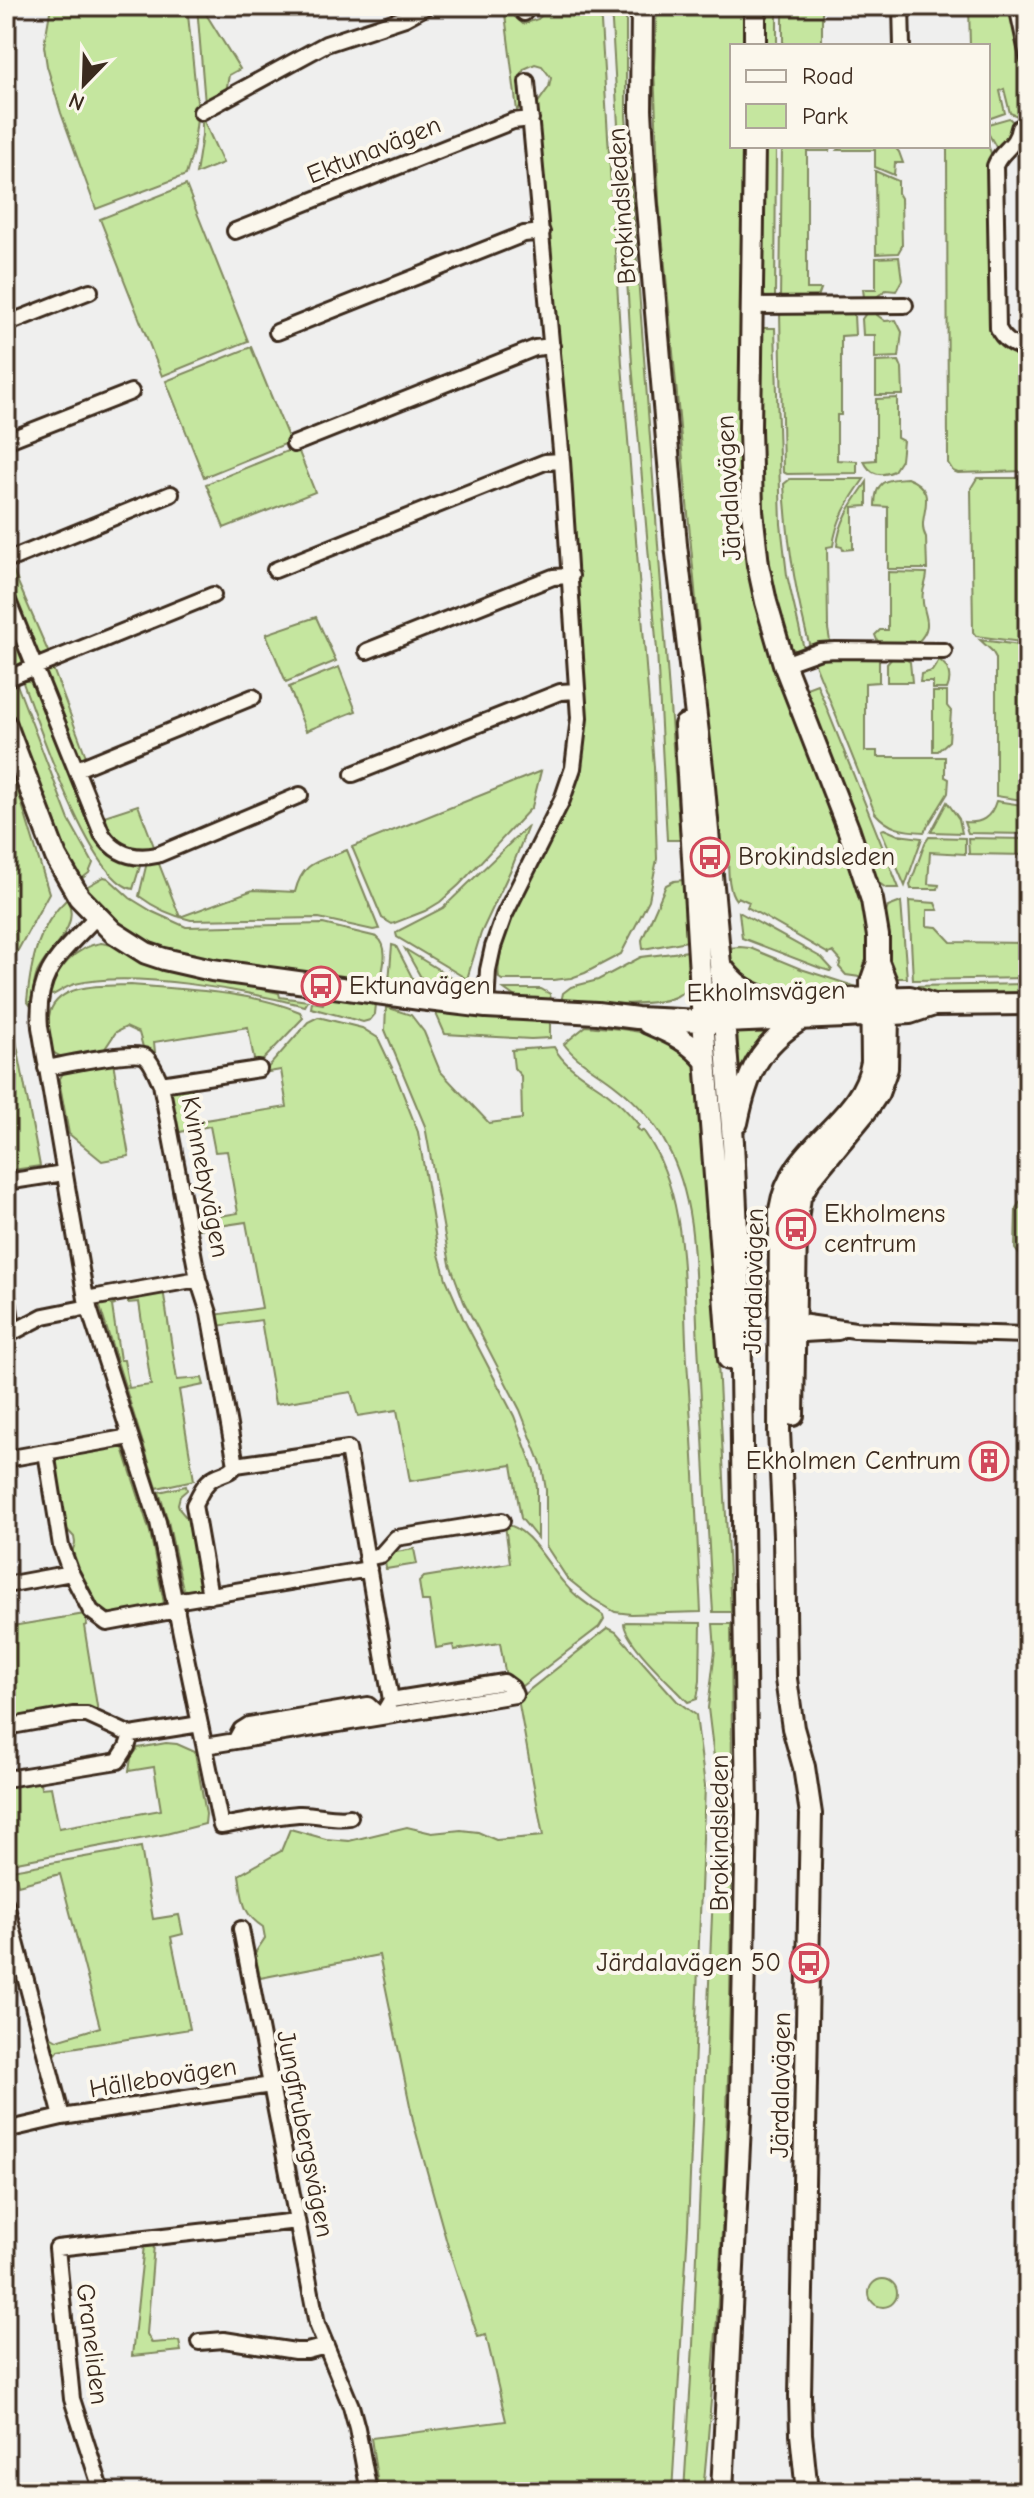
<svg xmlns="http://www.w3.org/2000/svg" width="1034" height="2498" font-family="'Comic Neue',sans-serif">
<style>
.green{fill:#c5e69f;stroke:#80885e;stroke-width:2}
.lines{fill:none;stroke-linecap:round;stroke-linejoin:round}
.street-casing{stroke:#3b2a1e;stroke-width:20}
.secondary-casing{stroke:#3b2a1e;stroke-width:26}
.street{stroke:#fbf7ec;stroke-width:14}
.secondary{stroke:#fbf7ec;stroke-width:20}
.labels{text-anchor:middle;dominant-baseline:central;stroke-width:8;stroke-linejoin:round;paint-order:stroke}
.street-label{font-size:26px;fill:#3b2a1e;stroke:#fbf7ec}
.poi-label{font-size:26px;fill:#3b2a1e;stroke:#fbf7ec;text-anchor:start}
</style>
<rect width="100%" height="100%" fill="#efefee"/>
<filter id="ink" filterUnits="userSpaceOnUse"><feTurbulence type="fractalNoise" baseFrequency=".0125" numOctaves="2"/><feDisplacementMap in="SourceGraphic" scale="16" xChannelSelector="R" yChannelSelector="G"/><feConvolveMatrix kernelMatrix="1 2 1 2 8 2 1 2 1" color-interpolation-filters="sRGB"/></filter>
<g filter="url(#ink)">
<path class="green" d="M51 6H169L188 15 198 111 193 151 186 175 96 209 61 113 47 66 44 46Z
M197 6H201L240 69 229 75 226 92 205 104Z
M504 6H513L515 17 523 24 538 19 544 13V6H600L622 364 654 767 657 859 649 900 621 954 585 973 571 978 553 980H502L499 978C492 934 556 833 574 787 592 721 582 650 578 582 569 422 551 263 537 104L549 87 551 78 542 66 535 64 524 69 520 80 523 102 517 111Z
M611 6H626V116L680 840H667L657 650 632 364Z
M657 6H748L747 46H732V146H747L744 511 855 864 871 941 867 978 846 975 839 967 841 961 833 952 829 954 747 907 749 902 738 897 736 900C726 887 729 865 728 849H721L718 837 659 201 654 67Z
M763 6H777V46H763Z
M783 6H822V46H783Z
M969 6H1012L1017 37 1028 72V115L1020 117 1010 113 1004 89 1000 91 1005 113 988 119V46H970Z
M202 117 223 163 196 174 202 135Z
M1009 118 1015 124 1014 136 999 152 988 133V124Z
M988 145 991 153 994 324 1028 354V471L958 473 953 471 948 463 947 146Z
M762 146H776L775 300 766 298 760 290Z
M782 146H830L829 151H807V289H821L817 300H780Z
M841 146H894L899 152 903 163H895L894 175 875 167V150H837Z
M875 171 898 181V193L901 198 902 246 898 253 876 254Z
M186 185 248 341 162 376 100 219Z
M899 257 902 280 896 291 886 290 872 300 864 297 863 289H876V258Z
M780 311H847L854 315 855 335 841 336V415H837V460L857 461V473L787 474 783 472Z
M867 312H873L885 321 896 320 902 332 899 357 875 358V335H863L862 319Z
M759 328H775L781 524 787 575 804 649 797 651 786 646 766 566 758 490Z
M251 347 290 442 204 477 166 381Z
M899 361 902 368 903 395H876V362Z
M897 398V438L903 441 901 460 894 471C881 477 870 475 864 461L876 460V399Z
M297 447 315 492 224 528 206 484Z
M907 478C944 492 914 517 926 537L927 569H888V507L875 506C875 481 885 479 907 478Z
M977 478H1028V643L976 636 973 632 971 488Z
M790 479H864C849 500 836 520 833 546L827 547 828 629 830 641 828 645 810 647C795 593 787 540 784 484Z
M867 482V506L853 507V549L843 550 842 547 837 546C839 521 853 502 867 482Z
M10 564 50 656H42L35 651 6 582V569Z
M888 572 927 573C927 581 924 585 923 592 919 612 938 623 917 643L883 645 877 640 875 635 880 630H888Z
M6 608 23 655 22 662 16 668 6 650Z
M316 617 336 661 286 682 266 634Z
M980 640 1028 646V801L996 796V658L992 651Z
M836 656 877 657 879 660V682L865 683V751H877V757H945V777L949 779 948 793 924 832C903 831 889 829 875 813L814 661 822 657Z
M894 656 902 657 910 662 912 682H887V664Z
M939 660C949 666 952 678 947 689H933V682H920L921 674 932 671Z
M52 666 87 759 78 757 45 674Z
M339 667 356 711 306 731 289 687Z
M22 680 34 682 95 831 141 863 133 889C90 882 37 720 22 680Z
M16 682 69 820 93 863 89 873 80 880 66 856 8 707C5 697 7 686 16 682Z
M817 684 899 888H886L875 880 801 690Z
M933 692H947V706L951 711 949 741 938 751H933Z
M6 752 49 893 11 963 14 1030 40 1166 6 1171Z
M541 771 532 807 459 885 440 902 425 911 392 924 382 918 352 847Z
M996 801 1028 806V834L968 833 964 822C981 824 991 818 996 801Z
M947 802 959 819 962 833 931 832Z
M138 805 155 849C127 856 112 841 101 817Z
M528 826 512 867 481 933 467 979 397 937 396 933 398 931 443 908Z
M884 829 898 835 922 838 905 886 881 830Z
M929 837 965 838V854L930 852 928 884 939 885 938 889H911L910 885 925 843Z
M968 838 1028 839V855L969 854Z
M347 850 379 929 373 930 319 918 191 920C172 916 155 908 139 896L147 862 157 859 180 917 253 890 295 892C303 860 319 862 347 850Z
M104 877 108 878 130 898 153 912 186 927 323 924 377 937C390 947 383 968 380 983L238 966 161 950 126 932 95 901 86 887Z
M683 880 688 941 643 949 642 940 666 885 674 881Z
M67 899C82 928 48 948 37 973 33 984 33 995 30 1005L27 1001C31 962 37 927 67 899Z
M909 901 935 903 938 910H927V926L937 927 951 942 1028 943V978L913 980Z
M901 902 907 978H892L884 918 888 907Z
M739 912 822 958 832 969 830 971 820 968 742 938Z
M101 943 112 945 161 968 279 993 280 997 308 1001 305 1006C247 991 134 970 75 984 67 986 60 991 53 995L48 994C55 971 76 946 101 943Z
M392 945 396 946 414 981 408 984 389 982Z
M740 947 750 948 801 969 860 988 851 993 816 994 787 989H766L738 977 729 960 728 948Z
M405 949 457 981 458 985 423 981Z
M689 951 690 982C687 988 683 993 677 996 655 1008 588 1003 561 1002L563 993 571 987 598 980 641 957Z
M1028 984V997L949 998 913 992V986Z
M131 985C185 990 251 991 300 1012L303 1018 263 1060 255 1065 248 1027 154 1042 156 1063 143 1047 139 1033 126 1027 116 1032 102 1053C85 1056 65 1064 52 1051 50 1039 46 1024 50 1012 60 982 106 986 131 985Z
M504 989H541L550 994 551 1002 518 999Z
M324 997 376 1004 375 1014 370 1020 363 1022 311 1008 312 1002 323 1004Z
M386 1007 411 1015 424 1032 440 1071 489 1123 522 1119 521 1076 514 1068 512 1050 554 1047C565 1068 588 1079 607 1093 619 1102 629 1113 639 1125L637 1128 641 1132 643 1130C690 1196 682 1284 687 1361 693 1445 697 1528 701 1612L631 1614 615 1612 593 1599 567 1578 546 1546V1490L542 1466 520 1410 464 1302 450 1264 425 1126 385 1030Z
M434 1009 550 1020V1038L531 1039 445 1034Z
M318 1017 362 1028 378 1038 396 1076 418 1132 438 1251 446 1279 463 1318 514 1416 534 1470 537 1487V1538L521 1518 512 1465 410 1481 397 1410 358 1416 351 1392 275 1404 261 1320 217 1326 214 1315 262 1308 246 1222 192 1230 190 1221 238 1213 227 1151 215 1152 210 1126 175 1133 168 1096 175 1087 191 1084 198 1121 287 1107 281 1070 263 1073 308 1022Z
M586 1026C624 1030 687 1029 698 1075L713 1267 731 1612H713C707 1523 703 1433 698 1344 694 1279 699 1205 667 1146 655 1123 637 1102 616 1086 599 1072 577 1062 564 1044Z
M779 1026 735 1087 731 1029Z
M113 1062 129 1156 102 1161 69 1134 59 1080 65 1070Z
M1028 1197V1260L1023 1259 1015 1249 1016 1208 1023 1198Z
M163 1289 177 1380 202 1378 204 1385 179 1390 194 1480 157 1488 99 1304 100 1302 112 1300 115 1305 112 1306 120 1360H124L129 1388 151 1385 139 1302 128 1303V1298Z
M118 1446 123 1448 150 1532 165 1608 110 1618 98 1612 71 1556 75 1543 74 1537 63 1525 54 1463 60 1454Z
M186 1486 187 1490 180 1496 178 1504 180 1510 191 1523 202 1587 193 1593 183 1589 168 1521 159 1492Z
M505 1525C527 1524 549 1567 563 1582 574 1596 589 1605 603 1615L604 1619 599 1627 518 1689 506 1677 500 1643 454 1650 453 1645 436 1648 429 1601H422L419 1582 424 1577 510 1563Z
M414 1549 417 1564 386 1569 384 1554Z
M85 1614 87 1625 84 1626 98 1712 80 1709 6 1720V1627Z
M626 1622 701 1623 700 1681 697 1699 688 1702 684 1698C669 1682 625 1642 624 1623Z
M713 1624H731C734 1914 731 2203 703 2492H684L693 2345 716 1825V1774L708 1708 715 1650Z
M608 1628 616 1632 677 1701 696 1715 705 1786 688 2228 672 2492H379L371 2438 506 2421 486 2335 478 2337 449 2250 414 2125 379 1955 260 1978 255 1953 265 1938 263 1927C241 1913 243 1899 239 1875L281 1851 290 1829 326 1839 349 1841 407 1827 432 1833 461 1830 478 1832 496 1840 543 1836 518 1699Z
M166 1743 177 1744 195 1752 206 1814 205 1824 166 1834 6 1864V1784L39 1778 41 1788 51 1787 59 1828 161 1810 154 1767 129 1771 131 1758 138 1748Z
M141 1847 153 1919 179 1915 183 1934 171 1937 190 2029 59 2050 53 2058 47 2034 57 2040 100 2027 60 1874 18 1885 16 1876 6 1877V1871Z
M154 2244 147 2334 152 2343 179 2341 181 2351 132 2356 144 2245Z
M869 2293a14 14 0 1 1 28 0a14 14 0 1 1-28 0Z"/>
<g class="lines">
<g class="street-casing">
<path id="street" d="M522 6 524 13
M901 6 902 46
M1017 6 1028 57
M201 112 326 44 405 18 427 6
M1028 129 1019 128C1016 148 1001 149 995 166L998 328C1003 340 1015 347 1028 349
M235 231 513 121 531 119
M752 306 905 305
M6 324 90 291
M277 332 524 234 542 232
M6 441 131 392
M294 444 535 348 552 346
M6 561 171 494
M275 570 545 462 562 461
M6 596 102 834C115 854 134 860 157 855L300 795
M367 651 553 577 571 576
M784 664 820 651 835 650 944 651
M6 679 213 595
M77 769 253 697
M353 774 560 692 577 691
M96 917C61 954 35 971 40 1027L86 1299 158 1522 221 1826C246 1822 272 1816 298 1814 316 1813 333 1820 350 1817
M486 1007 488 970 493 947 504 916 562 800 573 768 579 718 562 461 527 82
M46 1068C64 1065 134 1049 146 1057 153 1063 157 1076 161 1084L198 1279 86 1299
M161 1084 259 1069
M6 1182 64 1173
M198 1279 209 1313 236 1465 348 1449 391 1700 381 1717 368 1705 249 1725 241 1730 235 1741
M6 1290 13 1332
M787 1320 855 1330 1028 1335
M6 1333 13 1332 44 1316 89 1307
M787 1335 838 1332
M46 1452 61 1546 71 1573
M6 1459 130 1437
M367 1558 381 1555 396 1538 502 1521
M6 1585 71 1573 91 1611 107 1623 177 1610
M210 1596 194 1505C199 1496 204 1483 213 1478 223 1472 229 1474 236 1465
M175 1601 369 1569
M6 1727 73 1715H87L131 1735 200 1724
M205 1746 515 1695 512 1688 504 1682 391 1700
M6 1779 118 1761 127 1747 131 1735
M6 1904 62 2117
M241 1929 317 2324 351 2406 357 2428 369 2492
M6 2130 62 2117 271 2085
M199 2342 224 2340 295 2351H307L326 2346
M102 2492 72 2399 57 2248 297 2221"/>
</g>
<g class="secondary-casing">
<path id="secondary" d="M642 6 641 110 645 184 676 545 703 776 720 964 733 1142 740 1297 747 1814 741 2104 722 2492
M755 46V6
M754 146 750 428 752 511 758 565 766 602 784 664 849 831 872 900 878 936V962L886 982 888 1014 887 1068 878 1093 866 1111 810 1179 800 1197 796 1229 793 1415
M6 725 56 857 79 897 113 932 146 953 164 959 212 970 420 999 486 1007 597 1013 637 1018 724 1022 846 1017 910 1013 934 1005
M685 725 702 1007 729 1359
M720 964C734 985 745 991 769 1000
M709 1006 871 998 910 997 934 1005 1028 1004
M648 1023C671 1033 690 1041 706 1061
M737 1123C747 1074 758 1046 802 1019
M807 2492 801 2434 800 2396 811 1814 804 1767 793 1728 786 1679 784 1536 779 1431 780 1210C790 1143 862 1124 872 1062L871 982 878 962"/>
</g>
<use href="#street" class="street"/>
<use href="#secondary" class="secondary"/>
</g>
</g>
<defs>
<g id="bus-ring" transform="scale(2)"><circle r="9.5" fill="#fbf7ec" stroke="#d1495b" stroke-width="1.5"/><path d="M-5-6H5V4H4V6H2V4H-2V6H-4V4H-5ZM-3.5-4V0h7V-4ZM-3.5 1.2v1.5H-2V1.2ZM2 1.2v1.5H3.5V1.2Z" fill="#d1495b"/></g>
<g id="building-ring" transform="scale(2)"><circle r="9.5" fill="#fbf7ec" stroke="#d1495b" stroke-width="1.5"/><path d="M-4-6H4V6H1V3H-1V6H-4ZM-2.5-4.3h1.7v1.8h-1.7ZM.8-4.3h1.7v1.8H.8ZM-2.5-1h1.7V.8h-1.7ZM.8-1h1.7V.8H.8Z" fill="#d1495b"/></g>
</defs>
<g fill-rule="evenodd">
<use href="#bus-ring" x="710" y="857"/>
<use href="#bus-ring" x="321" y="986"/>
<use href="#bus-ring" x="796" y="1229"/>
<use href="#building-ring" x="989" y="1461"/>
<use href="#bus-ring" x="809" y="1963"/>
</g>
<g class="labels">
<g class="street-label">
<text transform="translate(374 150) rotate(-22)">Ektunavägen</text>
<text transform="translate(622 206) rotate(-94)">Brokindsleden</text>
<text transform="translate(729 488) rotate(-93)">Järdalavägen</text>
<text transform="translate(766 992) rotate(-1)">Ekholmsvägen</text>
<text transform="translate(205 1177) rotate(79)">Kvinnebyvägen</text>
<text transform="translate(754 1281) rotate(-89)">Järdalavägen</text>
<text transform="translate(720 1833) rotate(-90)">Brokindsleden</text>
<text transform="translate(163 2078) rotate(-9)">Hällebovägen</text>
<text transform="translate(781 2085) rotate(-89)">Järdalavägen</text>
<text transform="translate(305 2134) rotate(79)">Jungfrubergsvägen</text>
<text transform="translate(92 2344) rotate(83)">Graneliden</text>
</g>
<g class="poi-label">
<text x="738" y="857">Brokindsleden</text>
<text x="349" y="986">Ektunavägen</text>
<text x="824" y="1214">Ekholmens<tspan x="824" dy="30">centrum</tspan></text>
<text x="961" y="1461" text-anchor="end">Ekholmen Centrum</text>
<text x="781" y="1963" text-anchor="end">Järdalavägen 50</text>
</g>
</g>
<rect width="1034" height="2498" fill="none" stroke="#fbf7ec" stroke-width="32"/>
<rect x="16" y="16" width="1002" height="2466" fill="none" stroke="#3b2a1e" stroke-width="3" filter="url(#ink)"/>
<rect x="730" y="44" width="260" height="104" fill="#fbf7ec" stroke="#aea59a" stroke-width="2"/>
<rect x="746" y="70" width="40" height="12" fill="#fbf7ec" stroke="#aea59a" stroke-width="2"/>
<text x="802" y="84" font-size="24" fill="#3b2a1e">Road</text>
<rect x="746" y="104" width="40" height="24" fill="#c5e69f" stroke="#aea59a" stroke-width="2"/>
<text x="802" y="124" font-size="24" fill="#3b2a1e">Park</text>
<g transform="translate(84 84) rotate(203)" stroke="#fbf7ec" stroke-width="6" paint-order="stroke">
<path d="M0-6L14 30L0 20L-14 30Z" fill="#3b2a1e"/>
<text y="-12" font-size="22" font-weight="bold" text-anchor="middle" fill="#3b2a1e">N</text>
</g>
</svg>
